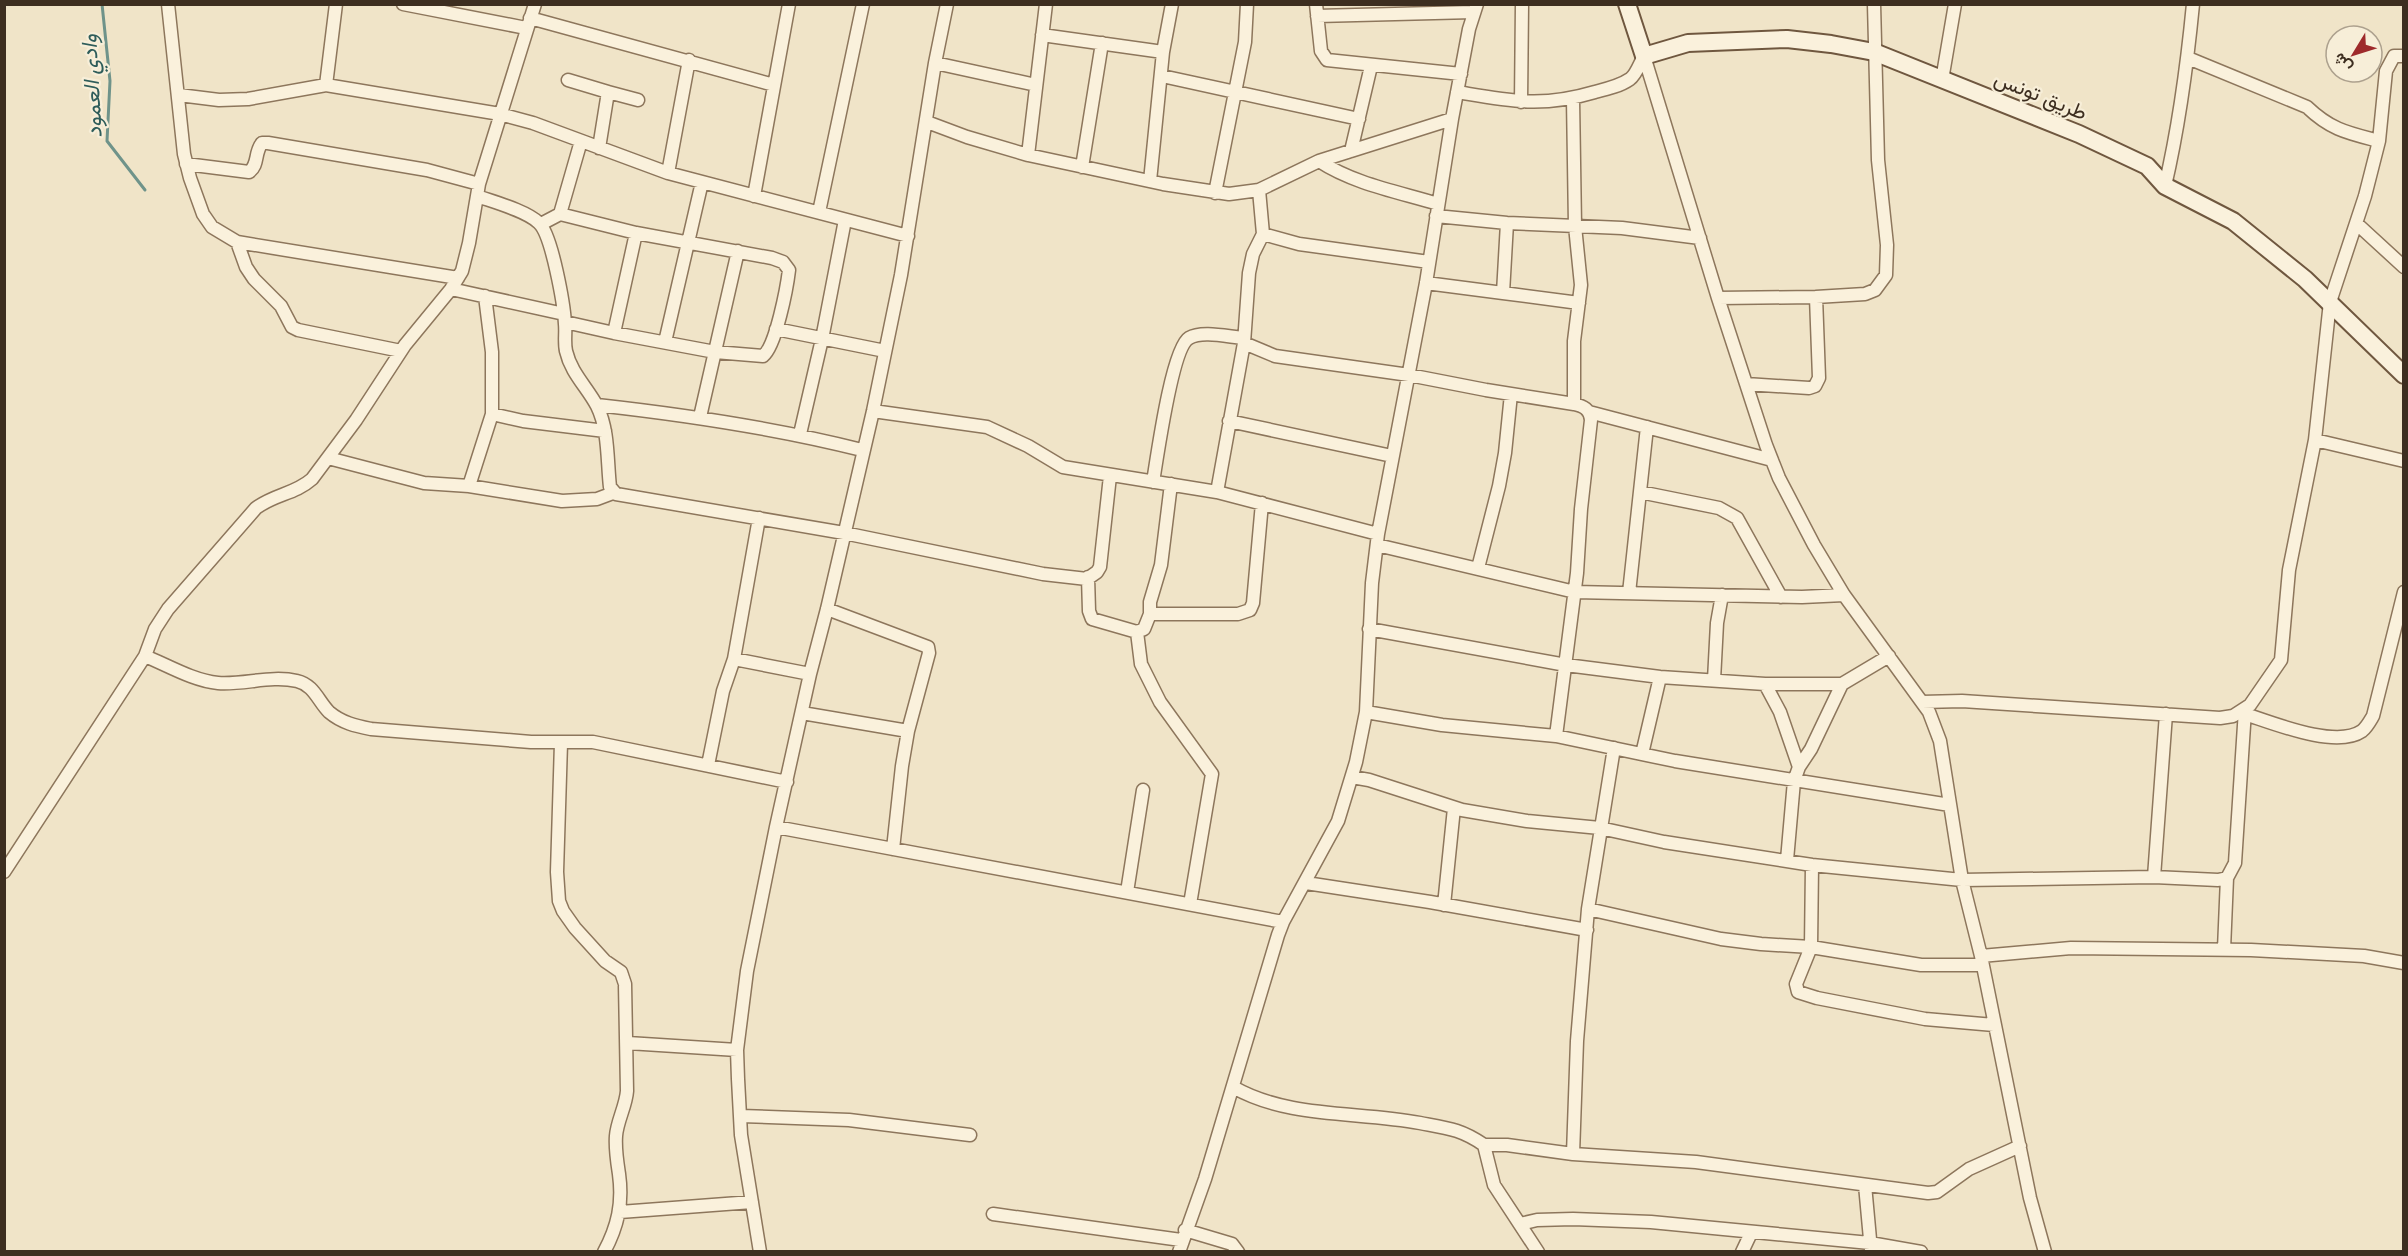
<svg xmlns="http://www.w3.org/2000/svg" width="2408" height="1256" font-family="Lora,Vazirmatn,serif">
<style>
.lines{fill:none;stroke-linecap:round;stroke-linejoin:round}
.stream{stroke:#6f938a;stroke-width:3}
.minor-casing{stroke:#8d765c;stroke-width:15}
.secondary-casing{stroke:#6f573f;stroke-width:20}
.minor{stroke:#faf1dc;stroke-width:12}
.secondary{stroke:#faf1dc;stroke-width:16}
.labels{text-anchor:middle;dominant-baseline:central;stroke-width:4.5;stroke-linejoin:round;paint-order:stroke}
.street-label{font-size:21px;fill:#3d2e20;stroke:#f7eed8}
.water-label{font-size:22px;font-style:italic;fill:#2f5d5a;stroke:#f7eed8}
</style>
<rect width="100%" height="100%" fill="#f0e4c8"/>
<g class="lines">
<path class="stream" d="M102 4 110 81 107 141 145 190"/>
<g class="minor-casing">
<path id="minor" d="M168 4 184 154 190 178 203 214 212 227 237 242 458 278
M403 4 526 28
M1316 4 1321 51 1327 60 1461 74
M1317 16 1473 12
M530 18 774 85
M1042 35 1163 52
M1644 56 1718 298 1766 445 1779 478 1814 545 1844 595 1929 712 1940 741 1962 880 1981 956 2030 1198 2045 1252
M2188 58 2307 107C2331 130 2348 133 2379 141
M935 63 1036 85
M1162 76 1359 119
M568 80 608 92 599 148
M1942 80 1955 4
M326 85 336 4
M608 92 638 100
M1457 92C1511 101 1541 108 1595 92 1607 89 1620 86 1630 79 1636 75 1640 63 1644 56
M179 95 219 100 248 99 326 85 500 114 533 123 668 173 908 236
M1573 99 1575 226 1581 285 1574 341V404
M1521 102 1522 4
M927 122 967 137 1028 155 1163 184 1229 194 1259 190 1319 161 1452 119
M1351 151 1371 66
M1028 155 1046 4
M1319 161C1354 184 1399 192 1438 204
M186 164 249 172C259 165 254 153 262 143H268L427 170 479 184
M1082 167 1102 43
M668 173 689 60
M1150 181 1163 52 1172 4
M2165 186C2179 126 2187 66 2193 4
M1215 193 1245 42 1247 4
M477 196C494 202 527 211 539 223 552 235 564 305 565 324 566 333 564 342 566 351 571 373 587 387 597 406 609 430 607 461 610 487L616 494 844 533 1043 574 1087 579 1097 572 1100 567 1110 476
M754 196 789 4
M819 212 863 4
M560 214 636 233 772 258 783 262 789 270C787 287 776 346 763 356L715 352 614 333 565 322
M1436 216 1507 223 1622 228 1700 238
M2356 223 2404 267
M541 224 560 214 581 141
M1263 234 1299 244 1429 262
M237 242 246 267 254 279 281 306 292 327 298 330 401 351
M1426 283 1503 293 1507 223
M451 289 564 314
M1503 293 1579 303
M1718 298 1816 297
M776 329 885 351
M614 333 636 233
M665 342 702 182
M1244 343 1275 356 1409 375 1486 390 1574 404C1583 406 1590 409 1591 420L1581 509 1577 573 1556 736
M1746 384 1809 388 1815 386 1819 378 1816 297 1865 294 1875 290 1886 275 1887 245 1878 160 1874 4
M597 405C687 415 775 428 862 450
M873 411 987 427 1028 446 1063 467 1217 492 1378 534
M1589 412 1772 460
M492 414 523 421 605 431
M700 417 738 251
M1229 421 1392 456
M800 434 822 339 845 220
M2315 440 2404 461
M328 458 424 483 469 486 562 501 597 499 613 493
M1153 482C1157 458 1172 348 1189 338 1202 330 1229 337 1244 338
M469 486 492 414V352L485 296
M1217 492 1244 343 1249 273 1253 254 1263 234 1259 190
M1640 492 1719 508 1737 518 1781 597
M1377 545 1575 592 1802 597 1844 595
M1478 568 1499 486 1505 453 1511 394
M1088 577 1089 611 1092 619 1137 632 1144 629 1150 614V602L1161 565 1171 484
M1629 593 1647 427
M827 609 928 647 929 653 908 731 902 766 893 849
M1150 614H1238L1250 610 1253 603 1262 503
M1369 629 1566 665 1660 677 1765 684H1842
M1137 632 1141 664 1160 702 1212 774 1190 904
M145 656C167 665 194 681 218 683 244 685 271 675 297 681 314 685 318 701 329 712 342 723 356 726 371 729L531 742H593L787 782
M734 659 810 674
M1714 680 1717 623 1722 595
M1765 684 1780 712 1799 767
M1922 702 1962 701 2220 718 2233 716 2250 705 2281 660 2289 570 2315 440 2330 302 2365 196 2379 141 2386 71 2394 56H2404
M1366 712 1442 725 1556 736 1675 761 1950 805
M802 713 908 731
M2245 714C2273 723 2336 749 2362 731 2367 727 2370 721 2373 716L2404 592
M561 743 557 872 559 901 563 911 575 928 605 961 621 972 625 984 627 1091C626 1106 617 1121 616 1136 615 1149 617 1161 619 1174 623 1203 618 1226 604 1252
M1642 754 1660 677
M708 765 723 691 734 659 759 518
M1352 777 1369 780 1462 810 1527 821 1600 828 1664 842 1812 865 1962 880 2154 877 2166 714
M776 827 1283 922
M1787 860 1794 781 1799 767 1811 749 1842 684 1889 656
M1812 865 1811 947 1796 984 1798 992 1817 998 1925 1019 1994 1025
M4 872 145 656 155 629 168 609 256 508C275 494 295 494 312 479L356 420 405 345 451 289 462 271 469 243 479 184 535 4
M2154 877 2218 880 2227 878 2235 863 2245 710
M1306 883 1430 902 1587 930
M1127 892 1143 790
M1444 905 1454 808
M1588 909 1721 939 1761 944 1811 947 1921 965H1982
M2224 949 2227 878
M1981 956 2071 948 2251 950 2364 956 2404 963
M628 1043 737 1050
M1233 1087C1289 1119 1358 1111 1420 1123 1447 1128 1461 1129 1484 1145
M741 1116 849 1120 970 1135
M1573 1154 1577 1041 1588 909 1614 748
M1865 1185 1871 1250
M620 1212 752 1202
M993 1214 1181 1240
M1520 1224 1537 1220 1573 1219 1651 1222 1870 1243 1921 1252
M1185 1230 1232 1244 1238 1252
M760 1252 741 1135 738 1079 737 1050 747 971 776 827 810 674 827 609 873 411 901 275 935 63 947 4
M1179 1252 1205 1179 1278 935 1283 922 1338 821 1356 762 1366 712 1372 583 1378 534 1426 283 1452 119 1469 29 1477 4
M1538 1252 1494 1185 1484 1145H1507L1573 1154 1696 1162 1928 1193 1937 1192 1969 1169 2020 1146
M1742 1252 1751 1233"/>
</g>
<g class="secondary-casing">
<path id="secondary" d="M1627 4 1644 56 1688 43 1787 39 1831 44 1874 52 2079 134 2147 166 2165 186 2233 221 2305 279 2404 375"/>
</g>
<use href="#minor" class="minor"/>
<use href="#secondary" class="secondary"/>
</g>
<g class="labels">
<g class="street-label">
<text transform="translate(2041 95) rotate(22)">طريق تونس</text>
</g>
<g class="water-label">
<text transform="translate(91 86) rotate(-93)">وادي العمود</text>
</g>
</g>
<rect width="2408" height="1256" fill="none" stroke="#3d2e20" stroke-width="12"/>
<g transform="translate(2354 54) rotate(232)"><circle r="28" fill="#f7eed8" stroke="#ada18e" stroke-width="1.5"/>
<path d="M0-4.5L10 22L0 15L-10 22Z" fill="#9e2a2b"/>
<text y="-9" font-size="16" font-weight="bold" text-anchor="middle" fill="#3d2e20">ش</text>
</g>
</svg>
